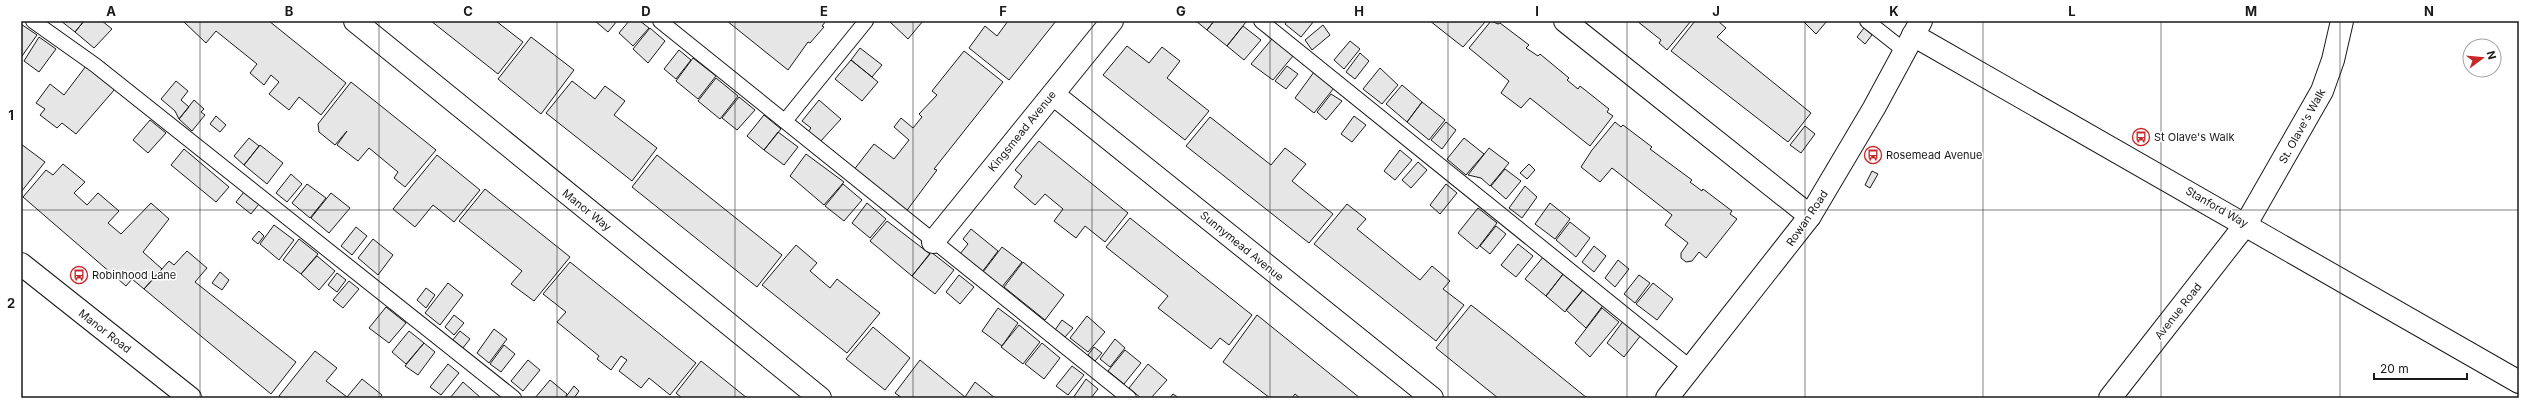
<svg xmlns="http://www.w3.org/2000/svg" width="2540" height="419" font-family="Inter,sans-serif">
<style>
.building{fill:#e6e6e6;stroke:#1a1a1a}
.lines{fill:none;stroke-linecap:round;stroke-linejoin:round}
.lane-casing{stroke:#1a1a1a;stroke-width:16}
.street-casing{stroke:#1a1a1a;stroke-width:24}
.secondary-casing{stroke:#1a1a1a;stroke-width:24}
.lane{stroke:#fff;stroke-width:14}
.street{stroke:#fff;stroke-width:22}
.secondary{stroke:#fff;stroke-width:22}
.grid{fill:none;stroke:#1a1a1a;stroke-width:1;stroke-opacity:0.55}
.labels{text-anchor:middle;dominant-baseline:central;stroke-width:3;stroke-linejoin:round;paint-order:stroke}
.street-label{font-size:11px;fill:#1a1a1a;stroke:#fff}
.poi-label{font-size:11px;fill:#1a1a1a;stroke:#fff;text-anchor:start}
.neatline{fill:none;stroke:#1a1a1a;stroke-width:1.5}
.grid-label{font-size:13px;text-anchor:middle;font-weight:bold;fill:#1a1a1a}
</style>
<rect width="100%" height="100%" fill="#fff"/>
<path class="building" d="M61 21H84L75 32Z
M84 21H102L112 29 94 48 75 32Z
M183 21H269L346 83 321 115 299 97 289 110 269 94 279 82 271 75 264 85 250 73 257 64 216 31 206 43Z
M431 21H496L523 42 498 74Z
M595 21H617L608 32Z
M629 21H640L649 28 633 46 619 33Z
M727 21H826L822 26 824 27 810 43 808 42 788 70Z
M889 21H923L908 39Z
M1008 21H1056L1009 80 969 48 985 26 997 36Z
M1196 21H1214L1207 30Z
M1214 21H1244L1246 22 1227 46 1207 30Z
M1287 21H1314L1301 37 1285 24Z
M1430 21H1486L1463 47Z
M1491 21 1498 24 1500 23 1529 45 1526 48 1538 56 1540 54 1569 78 1567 80 1578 89 1580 86 1609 109 1607 112 1613 116 1590 146 1530 98 1521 108 1501 93 1509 81 1469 48Z
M1637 21H1691L1667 50 1659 43 1661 40Z
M1695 21H1718L1726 28 1717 37 1811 113 1788 142 1671 51Z
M1803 21H1827L1816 34Z
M21 24 37 35 22 56H21Z
M1323 25 1330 35 1312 50 1305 40Z
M1243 26 1261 40 1244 60 1227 46Z
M650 28 665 41 648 63 633 49Z
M1864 28 1872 35 1865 44 1857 37Z
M39 37 56 49 39 72 24 61Z
M531 37 574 70 541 114 498 79Z
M1272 39 1293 56 1273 80 1251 64Z
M1350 41 1360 49 1344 69 1334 60Z
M1127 46 1149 63 1162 47 1180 61 1167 78 1209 111 1185 140 1103 75Z
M860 48 882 65 872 77 851 60Z
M679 50 691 60 676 79 664 69Z
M964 51 1003 82 934 169 937 170 905 213 853 171 874 144 894 159 909 140 894 127 901 118 913 128 922 117 919 114 937 95 932 91Z
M1360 53 1369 61 1355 79 1346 72Z
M693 58 716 76 698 99 676 81Z
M851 60 878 82 862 101 835 79Z
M86 66 115 89 76 134 62 123 57 128 40 115 45 109 36 103 50 84 64 95Z
M1287 66 1298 74 1286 89 1275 81Z
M1380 68 1398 85 1382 104 1363 89Z
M1314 72 1334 88 1314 113 1295 98Z
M716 78 738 96 720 119 698 101Z
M176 81 188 91 181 100 189 107 179 119 175 111 161 99Z
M572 81 595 99 605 86 625 101 614 115 657 148 632 181 546 113Z
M351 82 436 150 405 187 394 178 398 172 369 148 358 161 337 145 347 131 335 145 319 132 318 124Z
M1402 85 1422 102 1407 122 1386 104Z
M1331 94 1342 101 1326 120 1317 112Z
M739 97 755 110 737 130 722 118Z
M194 100 204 109 201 112 205 115 192 131 179 119Z
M819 100 841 119 819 143 807 133 811 128 802 121Z
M1422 102 1445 120 1429 140 1407 122Z
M764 115 781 129 764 150 747 136Z
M216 116 226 125 220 132 210 124Z
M1354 116 1366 125 1352 142 1341 134Z
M1210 117 1271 165 1285 148 1306 164 1292 181 1333 214 1309 243 1186 146Z
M150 120 166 133 148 153 133 140Z
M1446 122 1456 130 1442 149 1431 140Z
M1615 122 1621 127 1623 125 1652 147 1650 149 1692 180 1690 182 1702 191 1703 189 1732 211 1730 214 1737 219 1706 258 1699 252 1692 261 1686 262 1681 258V253L1688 243 1665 225 1672 215 1612 168 1600 182 1581 167 1592 150Z
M1805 126 1815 134 1801 153 1790 145Z
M778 132 798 147 784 165 764 150Z
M249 138 259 146 244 165 234 156Z
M1464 138 1484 154 1466 175 1447 159Z
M1039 141 1128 213 1105 242 1085 226 1076 238 1054 221 1063 209 1045 194 1035 205 1014 187 1022 176 1015 170Z
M21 144 45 162 21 192Z
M260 145 283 163 267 184 244 165Z
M1489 148 1509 163 1490 186 1481 178 1468 175Z
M184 149 229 187 216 202 171 165Z
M1400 150 1412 160 1395 180 1384 171Z
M806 154 844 182 824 205 790 176Z
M437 155 480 190 454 222 433 205 415 227 393 209Z
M657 155 782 255 757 287 632 187Z
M1418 162 1427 170 1411 188 1402 180Z
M63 164 85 182 74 193 87 205 98 193 119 211 108 223 121 234 151 203 169 219 143 252 162 269 144 289 132 279 126 286 23 197 46 170 53 175Z
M1529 164 1535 170 1527 179 1520 173Z
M1505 169 1521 181 1506 199 1491 186Z
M1872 171 1878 174 1870 188 1865 185Z
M291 174 302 184 287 202 276 193Z
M307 184 326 198 310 218 292 203Z
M843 184 862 200 844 221 825 206Z
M1446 184 1457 193 1440 214 1430 205Z
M1525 186 1537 197 1522 218 1509 208Z
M485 189 570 257 534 301 511 284 522 271 459 221Z
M244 192 259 204 251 214 236 202Z
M331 193 350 208 329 233 311 218Z
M867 203 886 219 870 238 852 223Z
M1550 203 1570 219 1555 239 1535 224Z
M1347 204 1366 219 1357 229 1420 280 1432 266 1450 281 1443 289 1464 305 1436 341 1314 244Z
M1478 208 1497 223 1477 249 1458 233Z
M1130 218 1252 315 1229 345 1220 338 1211 349 1158 308 1168 296 1106 247Z
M887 221 930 254 912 276 870 241Z
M1570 222 1590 238 1576 257 1556 240Z
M274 225 294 240 279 260 260 244Z
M1496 226 1506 234 1490 254 1480 246Z
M356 227 367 236 352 255 341 246Z
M971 229 998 251 982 272 960 254 968 244 963 239Z
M259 231 264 236 258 244 252 239Z
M299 239 318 254 301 274 283 260Z
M373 239 393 255 378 275 358 258Z
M1518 244 1533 256 1516 277 1501 265Z
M796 245 817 263 810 271 830 288 837 279 880 313 847 353 762 285Z
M1594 246 1606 256 1594 272 1582 262Z
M1002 247 1022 262 1002 287 983 272Z
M187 251 207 268 195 282 296 362 271 394 144 289 169 261 174 265Z
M931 252 954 270 935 294 912 276Z
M317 256 335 271 319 290 301 274Z
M1544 256 1564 273 1546 296 1525 279Z
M1618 260 1629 269 1615 287 1605 278Z
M570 262 696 363 670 395 649 378 641 388 619 371 627 360 621 356 611 370 597 359 599 356 557 322 566 312 543 294Z
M1023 262 1064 295 1045 320 1004 287Z
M220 272 229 280 222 290 212 283Z
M337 273 346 280 337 292 328 285Z
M1563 274 1583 290 1565 312 1546 296Z
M959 275 974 287 960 304 946 292Z
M1639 275 1650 283 1635 303 1624 294Z
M349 281 359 289 343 308 333 300Z
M448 283 463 295 440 325 425 313Z
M1653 283 1673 299 1657 320 1636 304Z
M426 288 435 295 426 308 417 300Z
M1584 288 1604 304 1586 328 1566 310Z
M1471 305 1513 338 1587 398H1498L1436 348Z
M386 307 406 323 389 343 369 328Z
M998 308 1018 323 1002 346 982 331Z
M1602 308 1619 322 1590 357 1575 343Z
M454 315 464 323 454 335 445 327Z
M1257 315 1360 398H1300L1295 394 1292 398H1270L1223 362Z
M1087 316 1105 332 1088 352 1070 338Z
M1062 320 1073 328 1065 337 1055 330Z
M1624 320 1641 335 1624 357 1607 343Z
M1019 325 1040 342 1023 364 1001 347Z
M873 327 910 358 885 390 846 359Z
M494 329 507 339 489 363 477 353Z
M409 331 424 343 406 364 392 352Z
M460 331 470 339 462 349 452 341Z
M1115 339 1125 348 1110 367 1100 359Z
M424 343 435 352 418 375 405 366Z
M1042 343 1060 358 1044 379 1025 364Z
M504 345 515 354 501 372 490 364Z
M1094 347 1102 353 1095 361 1088 355Z
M1125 350 1141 363 1124 384 1108 371Z
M315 351 337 368 326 381 347 397 362 379 382 395 379 398H282L279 396Z
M528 360 540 370 523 391 511 381Z
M920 360 965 397 975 382 995 398H902L895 393Z
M701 361 747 398H682L676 393Z
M448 364 459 373 441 395 430 387Z
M1148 364 1167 380 1151 398H1141L1129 388Z
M1072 366 1084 375 1068 395 1056 386Z
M1086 379 1098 389 1091 398H1073Z
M550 380 567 394 565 398H535Z
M463 382 481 398H450Z
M574 386 579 391 574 398H565Z
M1173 394 1179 398H1170Z"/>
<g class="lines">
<g class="lane-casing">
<path id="lane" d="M33 21 95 65 514 398
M660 21 1129 398
M1261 21 1691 368
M1867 21 1905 51
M785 121 866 21"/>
</g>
<g class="street-casing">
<path id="street" d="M355 21 820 398
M1565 21 1810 216
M1913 35 2519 382
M1053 94 1432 398
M933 242 1112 21
M2110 398 2246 224 2322 91 2333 60 2342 21"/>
</g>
<g class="secondary-casing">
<path id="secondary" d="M21 264 190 398
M1667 398 1810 216 1874 108 1921 21"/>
</g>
<use href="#lane" class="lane"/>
<use href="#street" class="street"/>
<use href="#secondary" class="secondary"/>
</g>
<path class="grid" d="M200 21V398M379 21V398M557 21V398M735 21V398M913 21V398M1092 21V398M1270 21V398M1448 21V398M1627 21V398M1805 21V398M1983 21V398M2161 21V398M2340 21V398M21 210H2519"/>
<defs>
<g id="bus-ring" transform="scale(0.9)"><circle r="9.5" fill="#fff" stroke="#c62828" stroke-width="1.5"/><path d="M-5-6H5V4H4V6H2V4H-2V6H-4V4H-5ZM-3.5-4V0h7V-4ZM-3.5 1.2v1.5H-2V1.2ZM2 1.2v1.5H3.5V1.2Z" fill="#c62828"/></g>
</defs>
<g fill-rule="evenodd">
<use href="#bus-ring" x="2141" y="137"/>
<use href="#bus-ring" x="1873" y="155"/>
<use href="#bus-ring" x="79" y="275"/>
</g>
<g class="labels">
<g class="street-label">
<text transform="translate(2302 126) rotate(-61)">St. Olave's Walk</text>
<text transform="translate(1022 131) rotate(-51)">Kingsmead Avenue</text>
<text transform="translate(2217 207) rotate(30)">Stanford Way</text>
<text transform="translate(587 210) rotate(39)">Manor Way</text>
<text transform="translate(1807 218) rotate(-56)">Rowan Road</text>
<text transform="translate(1242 246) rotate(39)">Sunnymead Avenue</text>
<text transform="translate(2178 311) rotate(-52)">Avenue Road</text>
<text transform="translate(105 331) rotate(38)">Manor Road</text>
</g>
<g class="poi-label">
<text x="2154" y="137">St Olave's Walk</text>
<text x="1886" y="155">Rosemead Avenue</text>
<text x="92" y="275">Robinhood Lane</text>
</g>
</g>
<rect width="2540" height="419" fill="none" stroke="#ffffff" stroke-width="44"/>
<g transform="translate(2482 58) rotate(74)"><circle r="19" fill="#ffffff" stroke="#a3a3a3"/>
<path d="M0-3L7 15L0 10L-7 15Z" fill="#c62828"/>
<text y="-6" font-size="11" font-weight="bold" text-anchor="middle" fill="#1a1a1a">N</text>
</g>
<path d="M2374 373v6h93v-6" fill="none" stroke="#1a1a1a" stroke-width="2"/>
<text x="2380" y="373" font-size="12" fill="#1a1a1a" stroke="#ffffff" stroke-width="3" paint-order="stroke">20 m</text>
<rect x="22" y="22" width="2496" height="375" class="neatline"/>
<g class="grid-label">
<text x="111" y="16">A</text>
<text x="289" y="16">B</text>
<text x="468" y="16">C</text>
<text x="646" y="16">D</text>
<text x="824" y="16">E</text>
<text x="1003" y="16">F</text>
<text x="1181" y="16">G</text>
<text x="1359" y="16">H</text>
<text x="1537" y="16">I</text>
<text x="1716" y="16">J</text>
<text x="1894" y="16">K</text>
<text x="2072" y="16">L</text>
<text x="2251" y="16">M</text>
<text x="2429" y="16">N</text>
<text x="11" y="120">1</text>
<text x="11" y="308">2</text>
</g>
</svg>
